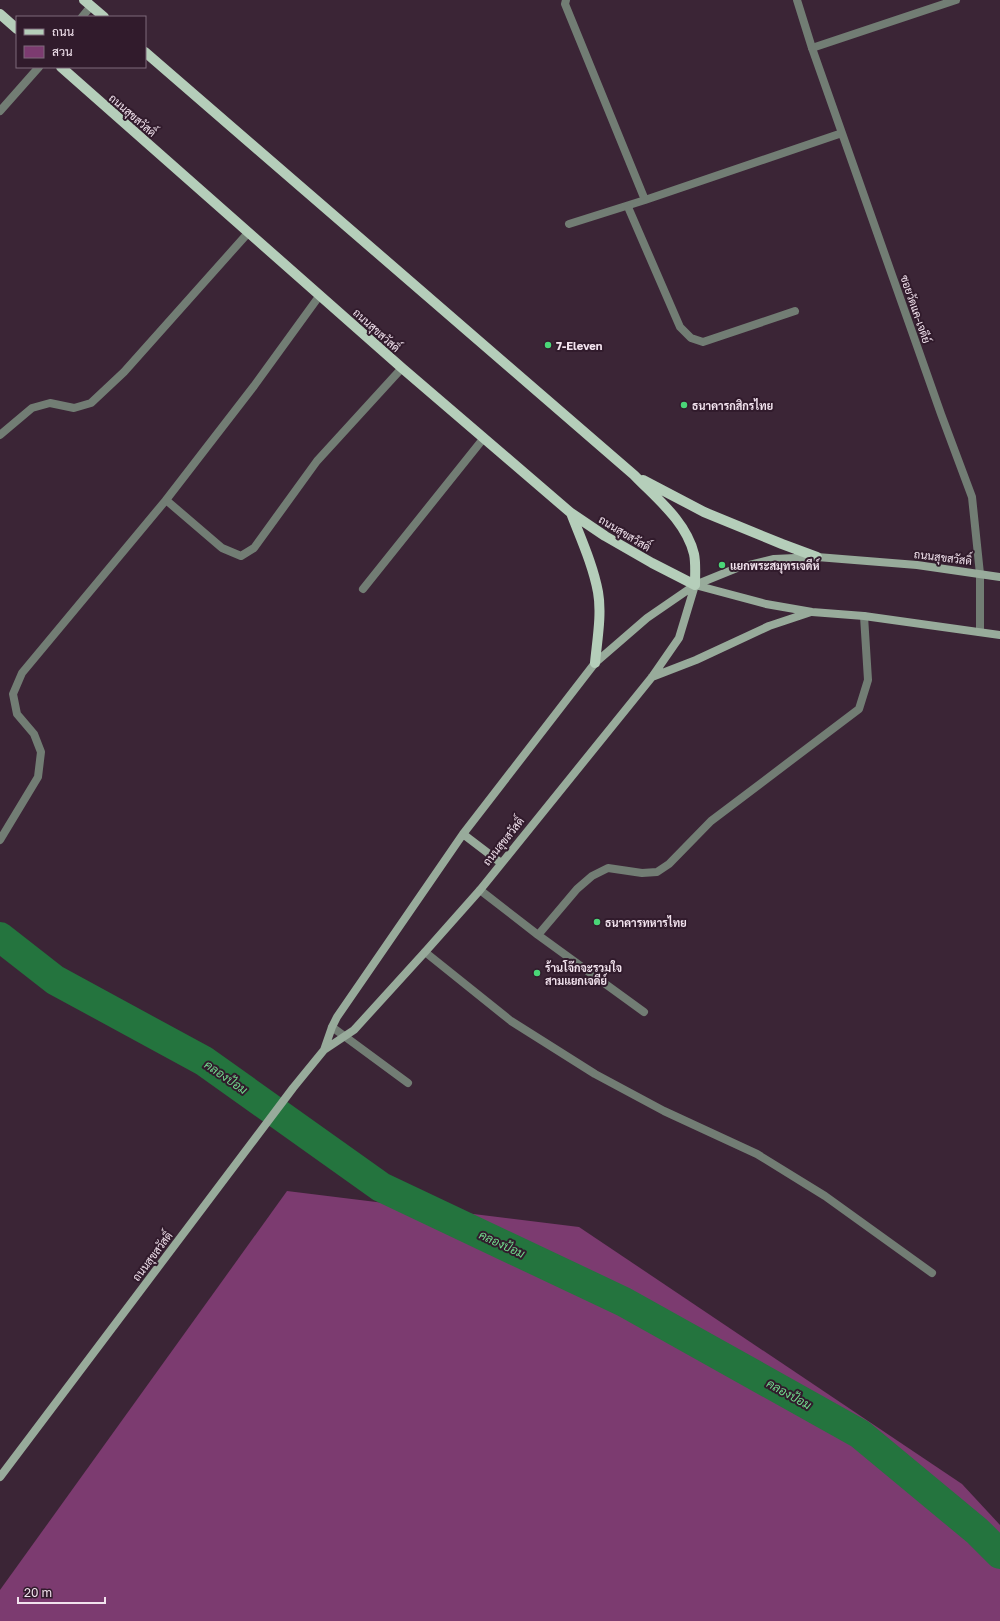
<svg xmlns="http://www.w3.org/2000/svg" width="1000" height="1621" viewBox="0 0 1000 1621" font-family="'Golos Text',Sarabun,sans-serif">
	<rect width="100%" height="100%" fill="#3b2536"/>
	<path fill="#7c3b70" d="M 287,1191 L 579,1227 L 962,1484 L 1000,1525 L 1000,1621 L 0,1621 L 0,1590 Z"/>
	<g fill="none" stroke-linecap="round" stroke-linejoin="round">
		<path stroke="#24743e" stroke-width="30" d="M 0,937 L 55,980 L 204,1061 L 381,1187 L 624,1302 L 860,1434 L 977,1531 L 1000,1554"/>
		<path stroke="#727d74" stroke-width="8" d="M 812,48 L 956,0
			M 320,295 L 254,386 L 166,500 L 222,548 L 241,556 L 254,548 L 317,461 L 402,368
			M 0,435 L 32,408 L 50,403 L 74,408 L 91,403 L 124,372 L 248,233
			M 363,589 L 483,439
			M 0,840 L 38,777 L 41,752 L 34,734 L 17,714 L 13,694 L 22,673 L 166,500
			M 480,890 L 538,935 L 644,1012
			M 538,935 L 577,889 L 592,876 L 608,868 L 642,873 L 657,872 L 669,864 L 711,821 L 859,709 L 868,680 L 864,616
			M 425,952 L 511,1021 L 595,1074 L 664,1111 L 757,1154 L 825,1196 L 932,1273
			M 332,1027 L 408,1083"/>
		<path stroke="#727d74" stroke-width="8" d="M 566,0 L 565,4 L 645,200 L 842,133
			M 797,0 L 812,48 L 941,414 L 972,497 L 980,574 L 980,632
			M 82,17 L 91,6
			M 0,111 L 39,67
			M 628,207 L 680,327 L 691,338 L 703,342 L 795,311
			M 569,224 L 645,200"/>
		<path stroke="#98ab9b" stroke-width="8" d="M 695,585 L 766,604 L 812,612 L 864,616 L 1000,635
			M 652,677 L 696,660 L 769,626 L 811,612
			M 463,834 L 501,863
			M 324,1050 L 332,1027 L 337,1017 L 463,834 L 595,663 L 647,618 L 695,585 L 737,568 L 774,559 L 817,557 L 917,565 L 1000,577
			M 0,1477 L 293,1088 L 324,1050 L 354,1030 L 425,952 L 480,890 L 652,677 L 679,638 L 695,585"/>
		<path stroke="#b5ceba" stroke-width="10" d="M 84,0 L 104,17
			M 0,14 L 17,29
			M 61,67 L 402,368 L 571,513 L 605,536 L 652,563 L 695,585 C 695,575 696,563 694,554 C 686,521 656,498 634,475 L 145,52
			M 643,480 L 704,512 L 782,544 L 817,557
			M 571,513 C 581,539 593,565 598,592 C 602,614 597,641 595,663"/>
	</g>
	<g fill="#4ad677" stroke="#311b2c" stroke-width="1.5">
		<circle cx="548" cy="345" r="4"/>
		<circle cx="684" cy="405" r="4"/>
		<circle cx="722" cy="565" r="4"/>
		<circle cx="597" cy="922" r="4"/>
		<circle cx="537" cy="973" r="4"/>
	</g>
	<g text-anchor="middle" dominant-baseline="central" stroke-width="4" stroke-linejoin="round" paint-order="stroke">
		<g font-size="11" fill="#f2e3ee" stroke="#311b2c">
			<text transform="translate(133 115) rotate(41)">ถนนสุขสวัสดิ์</text>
			<text transform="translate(916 309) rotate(71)">ซอยวัดแค-เจดีย์</text>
			<text transform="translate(377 330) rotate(42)">ถนนสุขสวัสดิ์</text>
			<text transform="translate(625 533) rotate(31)">ถนนสุขสวัสดิ์</text>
			<text transform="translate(943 557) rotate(7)">ถนนสุขสวัสดิ์</text>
			<text transform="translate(503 841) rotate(-51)">ถนนสุขสวัสดิ์</text>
			<text transform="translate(152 1256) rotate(-53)">ถนนสุขสวัสดิ์</text>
		</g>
		<g font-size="11" font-weight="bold" fill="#f2e3ee" stroke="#311b2c" text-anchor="start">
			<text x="556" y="345">7-Eleven</text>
			<text x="692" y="405">ธนาคารกสิกรไทย</text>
			<text x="730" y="565">แยกพระสมุทรเจดีห์</text>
			<text x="605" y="922">ธนาคารทหารไทย</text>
			<text x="545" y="967">ร้านโจ๊กจะรวมใจ<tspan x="545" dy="13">สามแยกเจดีย์</tspan></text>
		</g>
		<g font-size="12" font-style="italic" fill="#71d88c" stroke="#311b2c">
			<text transform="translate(226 1077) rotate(35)">คลองป้อม</text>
			<text transform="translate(502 1244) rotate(25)">คลองป้อม</text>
			<text transform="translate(789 1394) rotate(29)">คลองป้อม</text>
		</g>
	</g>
	<rect x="16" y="16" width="130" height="52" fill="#311b2c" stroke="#7e6b7a"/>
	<rect x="24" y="29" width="20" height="6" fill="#b5ceba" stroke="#7e6b7a"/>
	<text x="52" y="36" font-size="12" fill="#f2e3ee">ถนน</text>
	<rect x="24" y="46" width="20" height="12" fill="#7c3b70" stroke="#7e6b7a"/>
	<text x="52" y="56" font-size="12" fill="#f2e3ee">สวน</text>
	<path d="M18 1597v6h87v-6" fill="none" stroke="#f2e3ee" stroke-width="2"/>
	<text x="24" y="1597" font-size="12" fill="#f2e3ee" stroke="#311b2c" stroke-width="3" paint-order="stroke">20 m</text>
</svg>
